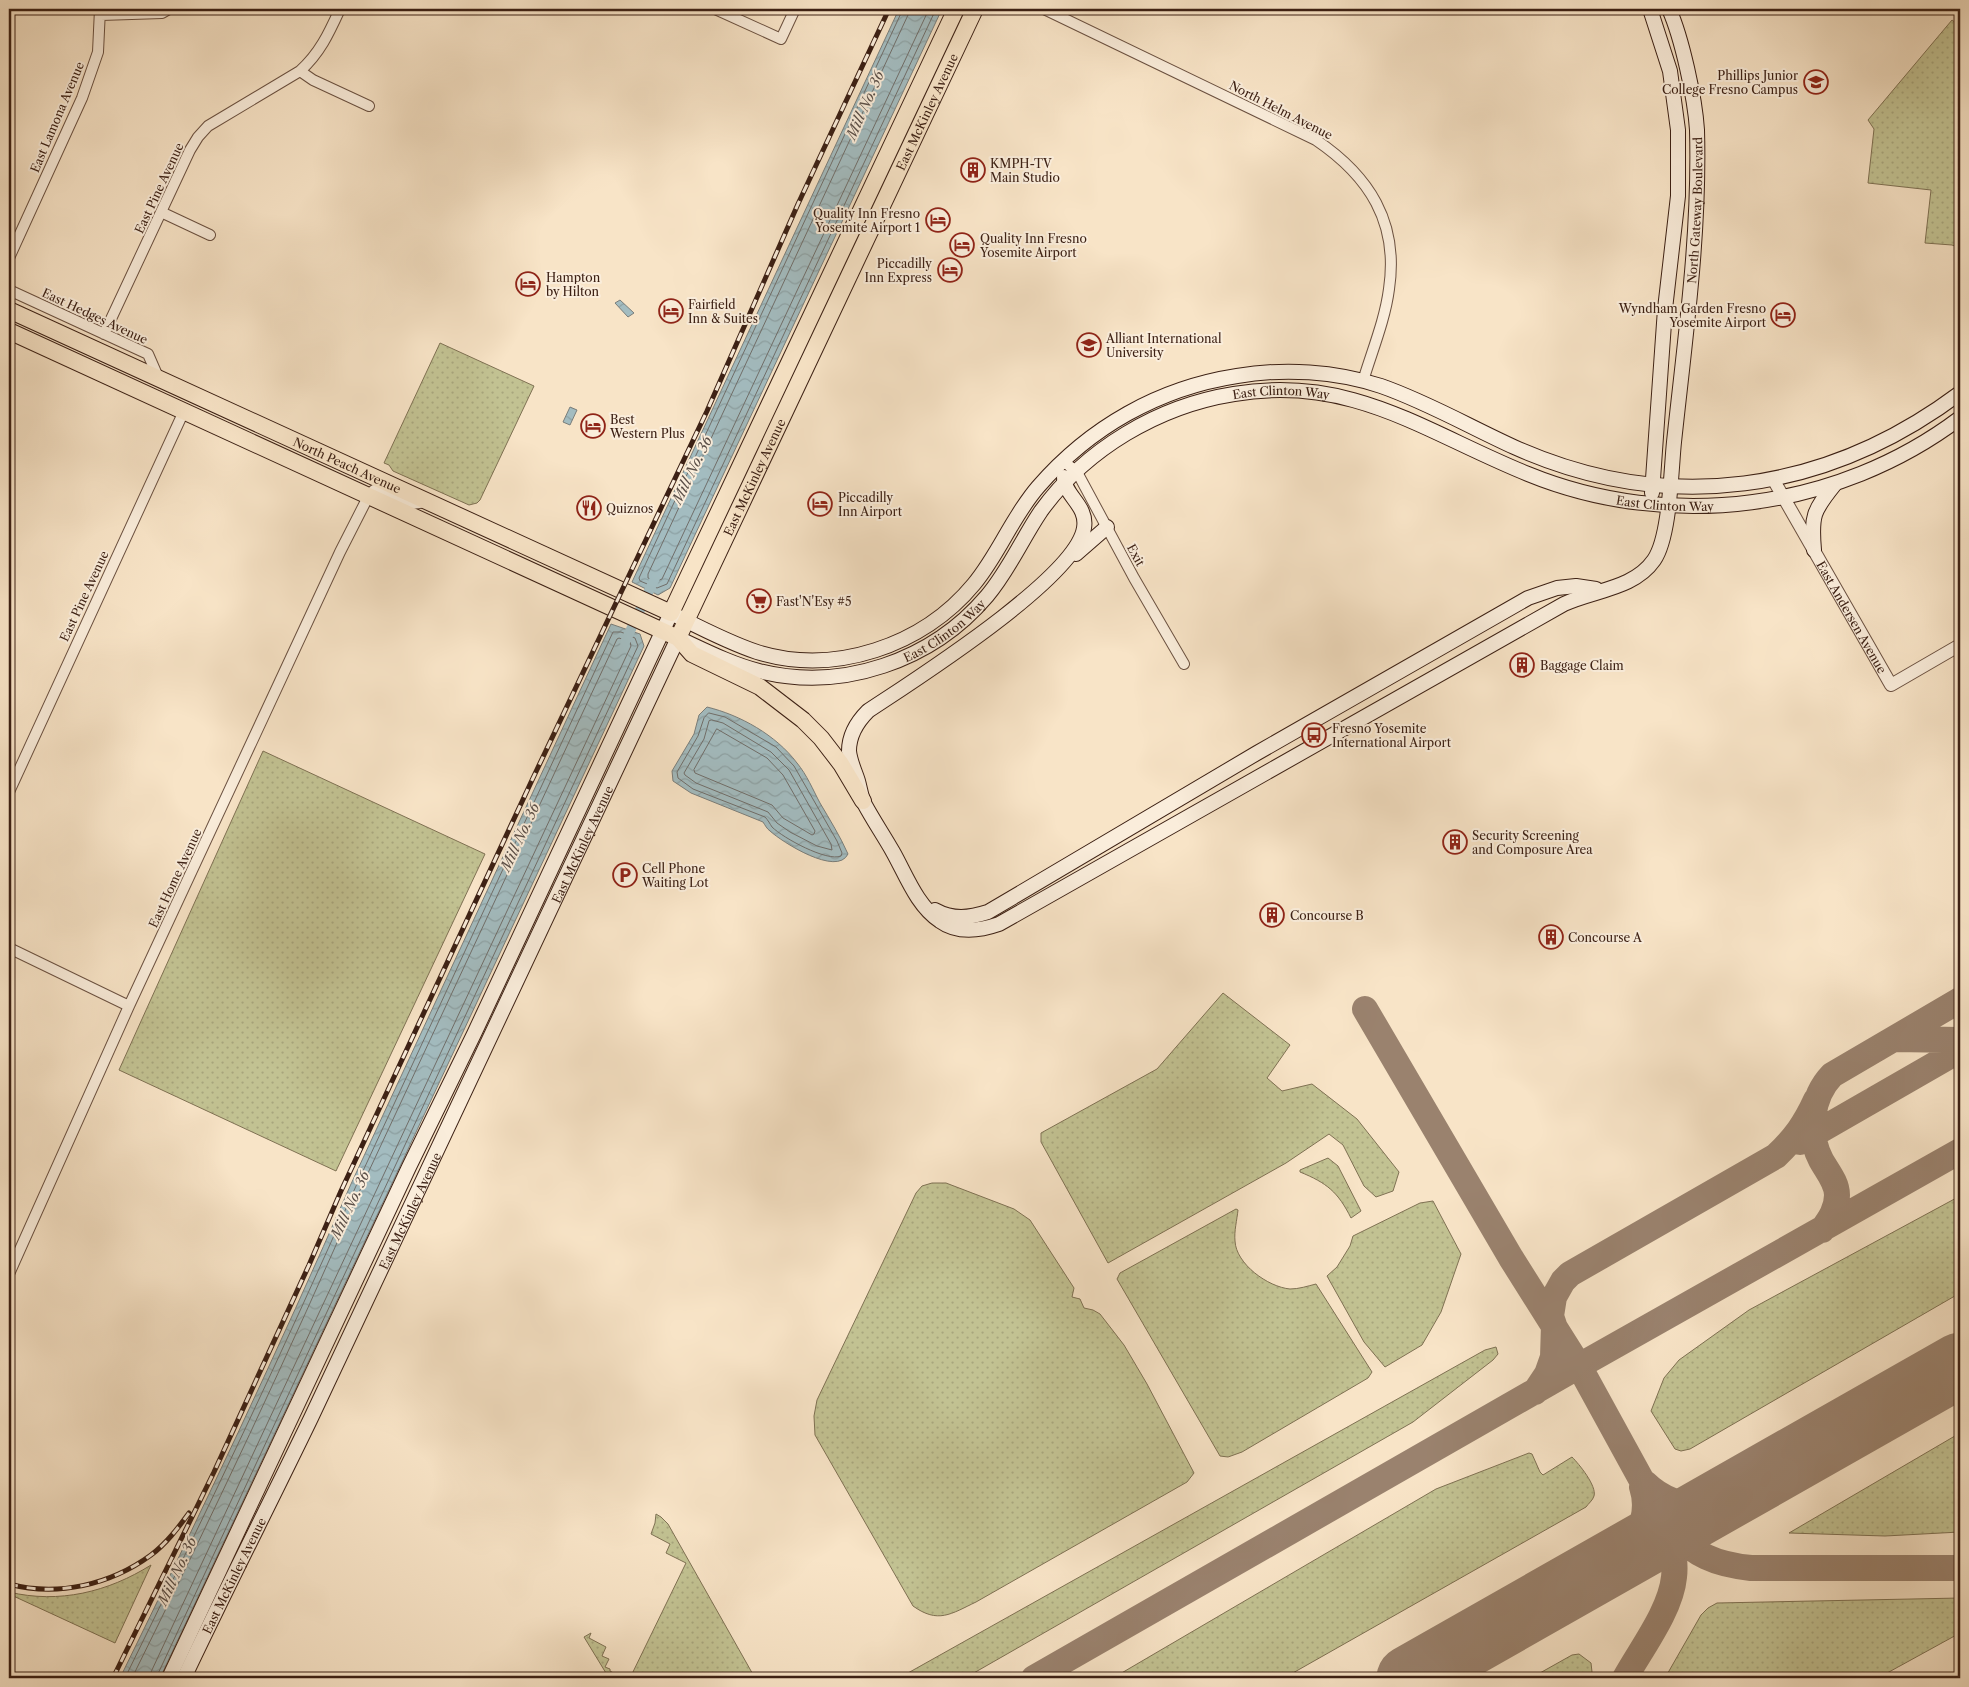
<svg xmlns="http://www.w3.org/2000/svg" width="1969" height="1687" viewBox="0 0 1969 1687" font-family="'Libre Caslon Text',serif">
	<defs>
		<pattern id="grass-dots" width="8" height="8" patternUnits="userSpaceOnUse" patternTransform="scale(1.25)"><rect width="8" height="8" fill="#c2c292"/><path d="M2 2h.1M6 6h.1" fill="none" stroke="#a8a67d" stroke-width="1.8" stroke-linecap="round"/></pattern>
		<pattern id="water-waves" width="16" height="10" patternUnits="userSpaceOnUse" patternTransform="scale(1.25)"><rect width="16" height="10" fill="#a3bcc0"/><path d="M0 5q4-4 8 0t8 0" fill="none" stroke="#8da1a4"/></pattern>
	</defs>
	<rect width="100%" height="100%" fill="#f8e4c7"/>
	<filter id="stains"><feTurbulence type="fractalNoise" baseFrequency=".004" numOctaves="4"/><feColorMatrix values="0 0 0 0 .2 0 0 0 0 .09 0 0 0 0 .02 0 0 0 .5 -.17"/></filter>
	<radialGradient id="worn" r=".72"><stop offset=".6" stop-color="#630" stop-opacity="0"/><stop offset="1" stop-color="#630" stop-opacity=".3"/></radialGradient>
	<path fill="url(#grass-dots)" stroke="#7f7153" d="M 1952,20 L 1960,26 L 1960,248 L 1952,245 L 1925,243 L 1931,190 L 1868,183 L 1874,129 L 1868,120 Z
		M 440,343 L 534,386 L 480,500 L 477,503 L 469,505 L 393,471 L 389,465 L 384,463 Z
		M 263,751 L 485,854 L 336,1171 L 119,1070 Z
		M 1223,993 L 1290,1045 L 1267,1078 L 1282,1091 L 1312,1084 L 1357,1119 L 1399,1172 L 1393,1191 L 1376,1197 L 1364,1186 L 1343,1145 L 1329,1134 L 1286,1163 L 1108,1263 L 1041,1142 L 1041,1133 L 1157,1069 Z
		M 1328,1158 L 1338,1166 L 1361,1211 L 1351,1218 C 1338,1192 1327,1183 1300,1172 L 1300,1170 Z
		M 932,1183 L 946,1183 L 1014,1209 L 1030,1220 L 1074,1288 L 1072,1297 L 1080,1299 L 1084,1308 L 1093,1310 L 1100,1314 L 1124,1345 L 1147,1384 L 1194,1473 L 1187,1482 L 976,1602 C 951,1614 938,1624 913,1606 L 815,1435 L 814,1416 L 817,1400 L 916,1193 L 922,1186 Z
		M 1960,1196 L 1960,1293 L 1690,1449 L 1681,1451 L 1675,1449 L 1651,1411 L 1664,1378 L 1679,1360 L 1749,1310 Z
		M 1433,1201 L 1461,1254 L 1441,1312 L 1422,1345 L 1385,1367 L 1364,1342 L 1327,1276 L 1337,1267 L 1350,1246 L 1353,1236 L 1420,1203 Z
		M 1236,1209 L 1238,1210 C 1237,1220 1234,1231 1235,1241 C 1236,1264 1268,1287 1290,1289 C 1299,1289 1308,1286 1316,1284 L 1372,1372 L 1368,1378 L 1242,1452 L 1228,1457 L 1220,1456 L 1117,1279 L 1120,1273 Z
		M 1496,1347 L 1498,1354 L 1493,1360 L 1413,1422 L 965,1678 L 899,1678 L 1485,1350 Z
		M 1960,1433 L 1960,1532 L 1885,1536 L 1789,1533 Z
		M 1529,1453 L 1532,1454 L 1540,1472 L 1543,1475 L 1572,1457 C 1579,1464 1597,1486 1594,1496 C 1593,1500 1588,1504 1586,1507 L 1284,1678 L 1113,1678 L 1436,1489 Z
		M 656,1514 L 661,1517 L 668,1524 L 755,1678 L 630,1678 L 686,1563 L 666,1553 L 670,1544 L 651,1534 L 655,1523 Z
		M 151,1565 L 115,1643 L 9,1594 L 9,1592 C 59,1604 108,1592 151,1565 Z
		M 1960,1598 L 1960,1633 L 1878,1678 L 1665,1678 L 1701,1615 L 1708,1608 L 1717,1603 Z
		M 591,1633 L 589,1638 L 606,1647 L 602,1656 L 609,1659 L 605,1667 L 610,1669 L 610,1671 L 619,1676 L 618,1678 L 609,1678 L 584,1637 Z
		M 1579,1654 L 1591,1663 L 1592,1672 L 1588,1678 L 1531,1678 L 1572,1655 Z"/>
	<path fill="url(#water-waves)" stroke="#7a7e7b" d="M 899,9 L 942,9 L 670,588 L 658,595 L 632,582 Z
		M 620,300 L 634,313 L 628,317 L 615,303 Z
		M 570,407 L 577,410 L 570,425 L 563,422 Z
		M 611,624 L 640,634 L 644,646 L 160,1678 L 120,1678 C 200,1515 278,1351 351,1184 Z
		M 707,707 C 740,715 776,735 797,763 C 807,775 813,790 820,803 C 830,820 840,836 848,854 C 837,877 782,842 770,831 C 767,829 765,825 763,822 L 691,793 L 673,781 L 672,771 L 694,734 L 699,715 Z"/>
	<g fill="none" stroke-linecap="round" stroke-linejoin="round">
		<path stroke="#706e6a" stroke-width="1" d="M 903,9 L 639,578 L 640,581 L 657,588 L 667,584 L 936,9
			M 909,9 L 908,15 L 648,574 L 648,578 L 657,581 L 662,579 L 929,9
			M 709,713 L 725,717 L 776,747 L 794,766 L 837,841 L 842,853 L 841,856 C 827,862 783,838 772,827 C 770,824 768,820 765,817 L 693,789 L 678,778 L 677,772 L 698,736 L 704,718 Z
			M 712,720 L 723,723 L 771,752 L 789,770 L 831,844 L 832,850 L 817,846 L 790,832 L 777,823 L 768,812 L 696,783 L 685,775 L 684,773 L 704,739 L 709,721 Z
			M 717,729 L 767,758 L 783,775 L 815,831 L 814,834 L 812,835 L 783,818 L 772,805 L 695,773 L 694,770 Z
			M 125,1678 C 205,1515 283,1352 356,1186 L 613,632 L 621,632 L 635,638 L 638,646 L 156,1678
			M 132,1678 C 212,1516 289,1354 361,1188 L 617,639 L 619,638 L 630,642 L 631,646 L 151,1672 L 150,1678"/>
		<path stroke="#a3bcc0" stroke-width="10" d="M 625,642 L 655,578"/>
		<path stroke="#9a826e" stroke-width="26" d="M 1365,1009 L 1511,1258 L 1579,1366 L 1669,1530 C 1672,1546 1676,1561 1674,1577 C 1671,1610 1641,1649 1625,1678
			M 1894,1039 L 1960,1040
			M 1800,1142 L 1960,1050
			M 1822,1230 C 1830,1219 1837,1209 1837,1195 C 1837,1182 1827,1171 1821,1160 C 1807,1133 1811,1097 1832,1075 L 1960,1000
			M 1535,1392 L 1547,1374 L 1553,1357 L 1554,1325 L 1551,1316 L 1554,1297 L 1563,1281 L 1570,1274 L 1776,1156 C 1795,1138 1805,1124 1816,1100
			M 1645,1483 C 1660,1498 1683,1508 1706,1504 C 1718,1501 1731,1494 1742,1489
			M 1669,1530 C 1697,1555 1713,1564 1751,1568 L 1960,1568
			M 1588,1576 C 1601,1568 1617,1560 1627,1549 C 1643,1533 1649,1508 1642,1487
			M 1034,1678 L 1579,1366 L 1960,1151"/>
		<path stroke="#9a826e" stroke-width="65" d="M 1409,1678 L 1960,1365"/>
		<g stroke="#6b5141" stroke-width="12">
			<path id="minor" d="M 715,9 L 781,39 L 795,9
				M 1044,9 L 1316,140 C 1369,176 1399,222 1389,289 C 1385,320 1372,351 1363,381
				M 101,15 L 162,13 L 169,9
				M 300,71 C 320,53 329,33 340,9
				M 161,212 L 210,235
				M 9,258 L 82,98 L 98,52 L 100,9
				M 9,290 L 148,354 L 158,377
				M 104,334 L 190,150 L 198,137 L 208,126 L 300,71 L 313,80 L 369,106
				M 1063,461 L 1077,472 L 1134,578 L 1184,664
				M 9,792 L 184,411
				M 9,948 L 129,1006
				M 9,1274 L 129,1006 L 340,552 L 369,495 L 374,490 L 378,490 L 412,504 L 426,502"/>
		</g>
		<g stroke="#6b5141" stroke-width="14">
			<g id="tertiary">
				<path id="s1" d="M 1773,479 L 1891,685 L 1960,645"/>
			</g>
		</g>
		<g stroke="#3c2014" stroke-width="16">
			<g id="secondary">
				<path d="M 1650,9 L 1670,71 L 1678,130 L 1678,196 L 1665,309 L 1652,493"/>
				<path id="s2" d="M 1064,477 C 1064,496 1088,505 1084,528 C 1076,578 913,681 868,711 C 857,722 849,735 849,751 C 850,762 855,771 858,781 C 860,788 861,796 864,803 C 873,820 884,836 893,852 C 906,875 917,906 940,921 C 958,934 979,931 999,924 L 1564,604 C 1594,590 1634,589 1654,560 C 1670,537 1671,471 1674,442 C 1685,339 1700,234 1697,130 C 1695,98 1682,38 1669,9"/>
				<path d="M 1814,550 C 1811,516 1813,511 1835,484"/>
				<path d="M 1076,554 L 1107,527"/>
				<path d="M 935,910 C 953,920 969,918 988,912 L 1257,753 L 1528,598 L 1557,588 L 1576,586 L 1596,589"/>
				<path d="M 169,1678 L 409,1167 L 474,1034 L 671,613 C 699,627 727,642 757,652 C 834,676 923,646 974,584 C 999,554 1012,517 1038,487 C 1090,427 1159,388 1237,376 C 1284,368 1335,371 1381,386 C 1427,402 1470,427 1514,447 C 1668,516 1826,493 1960,393"/>
				<path id="s3" d="M 184,1678 C 225,1591 269,1505 311,1418 C 435,1159 557,899 678,638 C 704,650 731,664 759,671 C 842,692 932,661 987,596 C 1009,570 1022,539 1041,511 C 1086,449 1158,406 1234,394 C 1352,374 1426,433 1528,474 C 1670,532 1838,510 1960,418"/>
			</g>
		</g>
		<g stroke="#3c2014" stroke-width="18">
			<g id="primary">
				<path id="s4" d="M 9,310 L 671,613 L 956,9"/>
				<path d="M 9,331 L 678,638 L 692,654 L 760,687 L 803,720 L 821,738 L 841,764 L 863,801"/>
				<path id="s5" d="M 678,638 L 975,9"/>
			</g>
		</g>
		<use href="#minor" stroke="#faeddb" stroke-width="10"/>
		<use href="#tertiary" stroke="#faeddb" stroke-width="12"/>
		<use href="#secondary" stroke="#faeddb" stroke-width="14"/>
		<use href="#primary" stroke="#f8e4c7" stroke-width="16"/>
		<g stroke="#3c2014" stroke-width="5">
			<path id="rail" d="M 9,1584 C 57,1597 110,1585 151,1555 C 166,1544 178,1528 189,1513
				M 113,1678 L 214,1472 L 309,1265 L 341,1191 L 533,778 L 707,411 L 798,204 L 889,9"/>
		</g>
		<use href="#rail" stroke="#faeddb" stroke-width="3" stroke-dasharray="9" stroke-linecap="butt"/>
	</g>
	<defs>
		<g id="school-ring" transform="scale(1.25)"><circle r="9.5" fill="#faeddb" stroke="#8f2418" stroke-width="1.5"/><path d="M0-5L7-2L0 1L-7-2ZM-4 1L0 2.5L4 1V4Q0 6-4 4Z" fill="#8f2418"/></g>
		<g id="building-ring" transform="scale(1.25)"><circle r="9.5" fill="#faeddb" stroke="#8f2418" stroke-width="1.5"/><path d="M-4-6H4V6H1V3H-1V6H-4ZM-2.5-4.3h1.7v1.8h-1.7ZM.8-4.3h1.7v1.8H.8ZM-2.5-1h1.7V.8h-1.7ZM.8-1h1.7V.8H.8Z" fill="#8f2418"/></g>
		<g id="hotel-ring" transform="scale(1.25)"><circle r="9.5" fill="#faeddb" stroke="#8f2418" stroke-width="1.5"/><path d="M-6-4.5h1.5V1H6V5H4.5V3h-9V5H-6ZM-4 0a1.8 1.8 0 1 1 3.6 0ZM.5 0V-2.5h3Q6-2.5 6 0Z" fill="#8f2418"/></g>
		<g id="restaurant-ring" transform="scale(1.25)"><circle r="9.5" fill="#faeddb" stroke="#8f2418" stroke-width="1.5"/><path d="M-5-6h1v4h1v-4h1v4h1v-4h1v5L-1.5 .5V6h-2V.5L-5-1ZM5-6V6H3V1.5H1.5Q1.5-4 5-6Z" fill="#8f2418"/></g>
		<g id="supermarket-ring" transform="scale(1.25)"><circle r="9.5" fill="#faeddb" stroke="#8f2418" stroke-width="1.5"/><path d="M-6-5.5h2.5l.6 2H6L4.5 2H-2.5L-4.4-4H-6ZM-1.5 3.2a1.3 1.3 0 1 0 .1 0ZM3 3.2a1.3 1.3 0 1 0 .1 0Z" fill="#8f2418"/></g>
		<g id="bus-ring" transform="scale(1.25)"><circle r="9.5" fill="#faeddb" stroke="#8f2418" stroke-width="1.5"/><path d="M-5-6H5V4H4V6H2V4H-2V6H-4V4H-5ZM-3.5-4V0h7V-4ZM-3.5 1.2v1.5H-2V1.2ZM2 1.2v1.5H3.5V1.2Z" fill="#8f2418"/></g>
		<g id="parking-ring" transform="scale(1.25)"><circle r="9.5" fill="#faeddb" stroke="#8f2418" stroke-width="1.5"/><path d="M-3.5-5.5H1a3.5 3.5 0 0 1 0 7H-1V5.5H-3.5ZM-1-3.4V-.6H.8a1.4 1.4 0 0 0 0-2.8Z" fill="#8f2418"/></g>
	</defs>
	<g fill-rule="evenodd">
		<use href="#school-ring" x="1816" y="82"/>
		<use href="#building-ring" x="973" y="170"/>
		<use href="#hotel-ring" x="938" y="220"/>
		<use href="#hotel-ring" x="962" y="245"/>
		<use href="#hotel-ring" x="950" y="270"/>
		<use href="#hotel-ring" x="528" y="284"/>
		<use href="#hotel-ring" x="671" y="311"/>
		<use href="#hotel-ring" x="1783" y="315"/>
		<use href="#school-ring" x="1089" y="345"/>
		<use href="#hotel-ring" x="593" y="426"/>
		<use href="#hotel-ring" x="820" y="504"/>
		<use href="#restaurant-ring" x="589" y="508"/>
		<use href="#supermarket-ring" x="759" y="601"/>
		<use href="#building-ring" x="1522" y="665"/>
		<use href="#bus-ring" x="1314" y="735"/>
		<use href="#building-ring" x="1455" y="842"/>
		<use href="#parking-ring" x="625" y="875"/>
		<use href="#building-ring" x="1272" y="915"/>
		<use href="#building-ring" x="1551" y="937"/>
	</g>
	<g text-anchor="middle" dominant-baseline="central" stroke-width="4" stroke-linejoin="round" paint-order="stroke">
		<g font-size="12" fill="#3c2014" stroke="#faeddb" text-anchor="start">
			<text x="1798" y="75" text-anchor="end">Phillips Junior<tspan x="1798" dy="14">College Fresno Campus</tspan></text>
			<text x="990" y="163">KMPH-TV<tspan x="990" dy="14">Main Studio</tspan></text>
			<text x="920" y="213" text-anchor="end">Quality Inn Fresno<tspan x="920" dy="14">Yosemite Airport 1</tspan></text>
			<text x="980" y="238">Quality Inn Fresno<tspan x="980" dy="14">Yosemite Airport</tspan></text>
			<text x="932" y="263" text-anchor="end">Piccadilly<tspan x="932" dy="14">Inn Express</tspan></text>
			<text x="546" y="277">Hampton<tspan x="546" dy="14">by Hilton</tspan></text>
			<text x="688" y="304">Fairfield<tspan x="688" dy="14">Inn &amp; Suites</tspan></text>
			<text x="1766" y="308" text-anchor="end">Wyndham Garden Fresno<tspan x="1766" dy="14">Yosemite Airport</tspan></text>
			<text x="1106" y="338">Alliant International<tspan x="1106" dy="14">University</tspan></text>
			<text x="610" y="419">Best<tspan x="610" dy="14">Western Plus</tspan></text>
			<text x="838" y="497">Piccadilly<tspan x="838" dy="14">Inn Airport</tspan></text>
			<text x="606" y="508">Quiznos</text>
			<text x="776" y="601">Fast'N'Esy #5</text>
			<text x="1540" y="665">Baggage Claim</text>
			<text x="1332" y="728">Fresno Yosemite<tspan x="1332" dy="14">International Airport</tspan></text>
			<text x="1472" y="835">Security Screening<tspan x="1472" dy="14">and Composure Area</tspan></text>
			<text x="642" y="868">Cell Phone<tspan x="642" dy="14">Waiting Lot</tspan></text>
			<text x="1290" y="915">Concourse B</text>
			<text x="1568" y="937">Concourse A</text>
		</g>
		<g font-size="12" fill="#3c2014" stroke="#faeddb">
			<text transform="translate(1281 110) rotate(27)">North Helm Avenue</text>
			<text stroke="none"><textPath href="#s5" startOffset="582">East McKinley Avenue</textPath></text>
			<text transform="translate(57 117) rotate(-67)">East Lamona Avenue</text>
			<text transform="translate(159 188) rotate(-65)">East Pine Avenue</text>
			<text stroke="none"><textPath href="#s2" startOffset="1750">North Gateway Boulevard</textPath></text>
			<text transform="translate(95 316) rotate(25)">East Hedges Avenue</text>
			<text stroke="none"><textPath href="#s3" startOffset="1871">East Clinton Way</textPath></text>
			<text stroke="none"><textPath href="#s4" startOffset="372">North Peach Avenue</textPath></text>
			<text stroke="none"><textPath href="#s5" startOffset="178">East McKinley Avenue</textPath></text>
			<text stroke="none"><textPath href="#s3" startOffset="2275">East Clinton Way</textPath></text>
			<text transform="translate(1136 555) rotate(62)">Exit</text>
			<text transform="translate(84 596) rotate(-65)">East Pine Avenue</text>
			<text stroke="none"><textPath href="#s1" startOffset="159">East Andersen Avenue</textPath></text>
			<text stroke="none"><textPath href="#s3" startOffset="1436">East Clinton Way</textPath></text>
			<text stroke="none"><textPath href="#s3" startOffset="924">East McKinley Avenue</textPath></text>
			<text transform="translate(175 878) rotate(-65)">East Home Avenue</text>
			<text stroke="none"><textPath href="#s3" startOffset="519">East McKinley Avenue</textPath></text>
			<text stroke="none"><textPath href="#s3" startOffset="114">East McKinley Avenue</textPath></text>
		</g>
		<g font-size="14" font-style="italic" fill="#5b4f48" stroke="#faeddb">
			<text transform="translate(865 105) rotate(-66)">Mill No. 36</text>
			<text transform="translate(692 470) rotate(-64)">Mill No. 36</text>
			<text transform="translate(520 837) rotate(-65)">Mill No. 36</text>
			<text transform="translate(350 1205) rotate(-65)">Mill No. 36</text>
			<text transform="translate(177 1571) rotate(-65)">Mill No. 36</text>
		</g>
	</g>
	<rect width="1969" height="1687" fill="none" stroke="#f8e4c7" stroke-width="30"/>
	<rect x="10" y="10" width="1949" height="1667" fill="none" stroke="#3c2014" stroke-width="2.5"/>
	<rect x="15" y="15" width="1939" height="1657" fill="none" stroke="#3c2014"/>
	<rect width="100%" height="100%" filter="url(#stains)"/>
	<rect width="100%" height="100%" fill="url(#worn)"/>
</svg>
